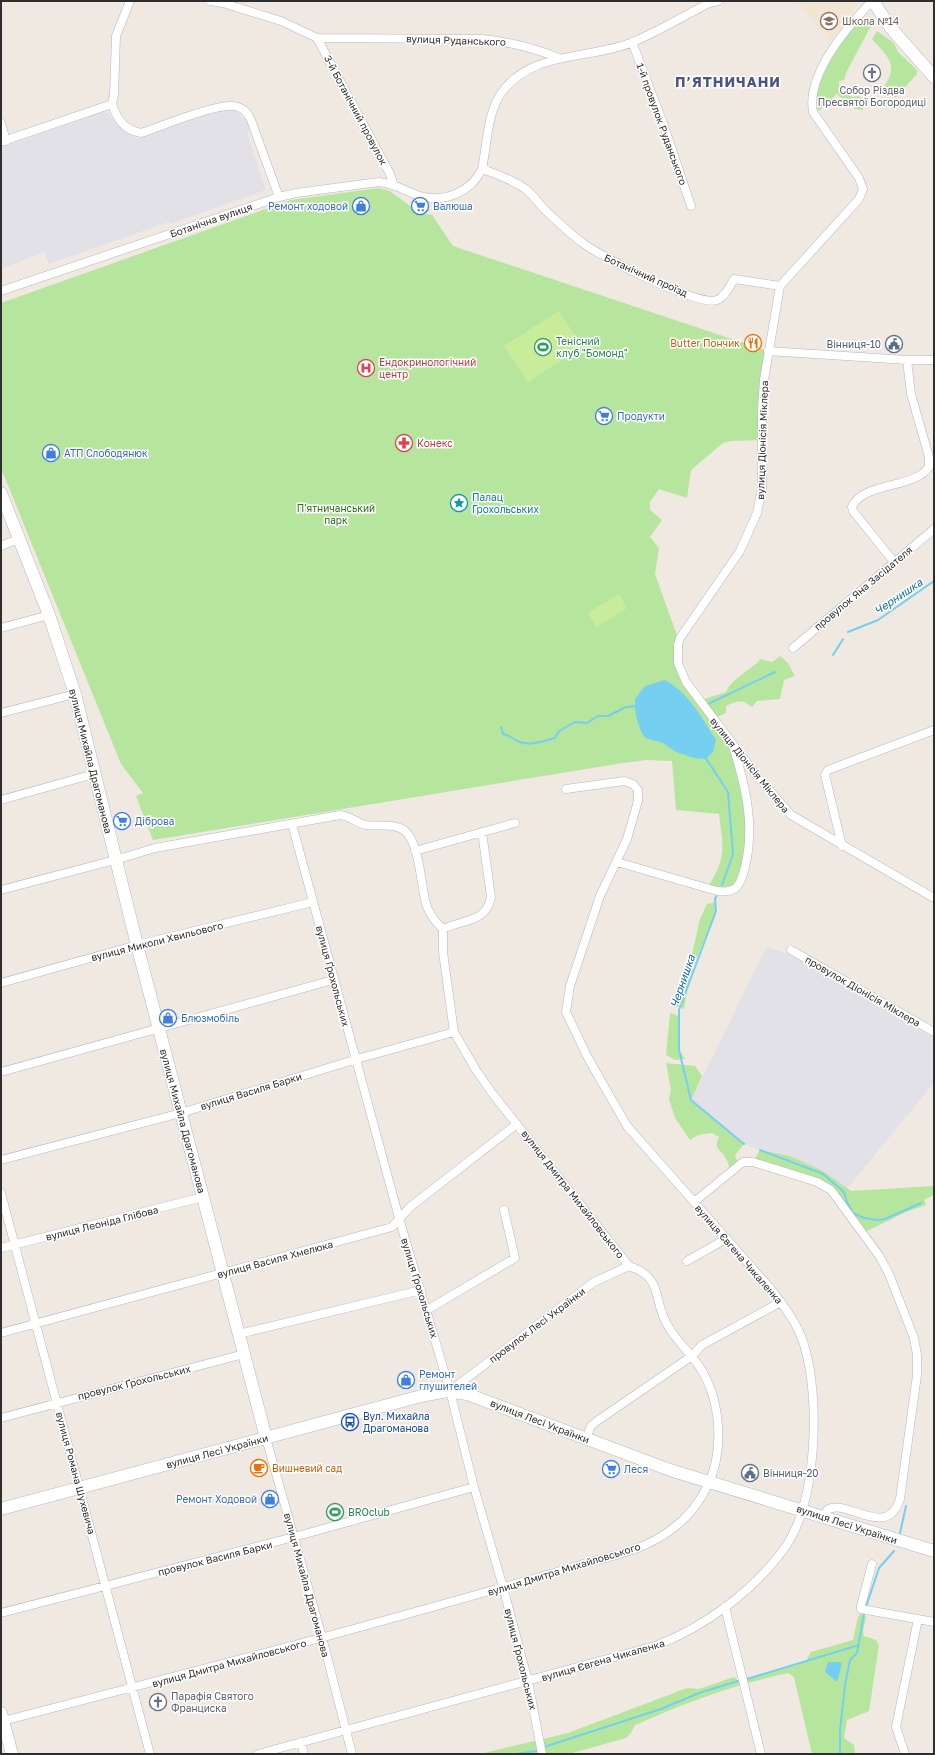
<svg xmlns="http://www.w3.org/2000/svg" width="935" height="1755" viewBox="0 0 935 1755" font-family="'Golos Text',sans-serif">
	<rect width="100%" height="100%" fill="#efe9e1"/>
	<path fill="#e3e1e8" d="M 220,110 L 234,110 L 247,122 L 250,129 L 247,133 L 266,190 L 170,224 L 169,222 L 49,264 L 44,252 L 1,269 L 1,148 L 106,111 L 120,127 L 136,139 Z
		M 767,947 L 792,955 L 934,1039 L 934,1083 L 844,1192 L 823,1174 L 744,1144 L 691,1100 Z"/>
	<path fill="#f0e6d1" d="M 798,1 L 860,1 L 830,42 Z"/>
	<path fill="#b6e59e" d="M 868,17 L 873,22 L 847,71 L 844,80 L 839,81 L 839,89 L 852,97 L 859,96 L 863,101 L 863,110 L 855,109 L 837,94 L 819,111 L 817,109 C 817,101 816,94 819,87 C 825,66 846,24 868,17 Z
		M 877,31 L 894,43 L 898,52 L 917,70 L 917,74 L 895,98 L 884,87 C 899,64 888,57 872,39 Z
		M 379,188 L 390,191 L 418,212 L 432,215 L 453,246 L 768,351 L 762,440 L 732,441 L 723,443 L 691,470 L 687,498 L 659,489 L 650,502 L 650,510 L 662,520 L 650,537 L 659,548 L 655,574 L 679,641 L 678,656 L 698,701 L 726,692 C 731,679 751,670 761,659 L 772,662 L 780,656 L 788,663 L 795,676 L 784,680 L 780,699 L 757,701 L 752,707 C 742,699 737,701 726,706 L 726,713 L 713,719 L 731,742 L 748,812 L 743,875 L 732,890 L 708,887 C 727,857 723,847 719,814 L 676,810 L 672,761 L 646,760 L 623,763 L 153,840 L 136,796 L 143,793 L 121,764 L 1,468 L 1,303 L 291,200 Z
		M 715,902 L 716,911 L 696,960 L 691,958 L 700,919 L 707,904 Z
		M 688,964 L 692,965 L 693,968 L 689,981 L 684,1009 L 676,1006 L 674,1002 Z
		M 670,1013 L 679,1016 L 679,1050 L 685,1059 L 675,1060 L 666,1055 Z
		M 666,1063 L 695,1066 L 702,1076 L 691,1100 L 744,1144 L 735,1155 L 738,1164 L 730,1170 C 729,1166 728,1161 725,1157 C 720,1148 713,1150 719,1137 L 712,1133 L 698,1135 L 690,1140 L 675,1118 L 669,1099 L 671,1090 Z
		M 760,1150 L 790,1156 L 823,1171 L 851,1191 L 934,1186 L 934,1195 L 924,1200 L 926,1205 L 906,1212 L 863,1233 L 831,1190 L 753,1162 Z
		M 861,1613 L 866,1617 L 863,1631 L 864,1636 L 876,1640 L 879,1645 L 869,1711 L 847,1720 L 844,1738 L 854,1745 L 855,1754 L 812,1754 L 794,1677 L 788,1673 C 733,1685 687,1702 635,1725 L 631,1733 L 626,1738 L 569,1754 L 480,1754 L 568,1733 L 687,1688 L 699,1689 L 734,1677 L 738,1681 L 806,1661 L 811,1652 L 853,1640 L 858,1617 Z"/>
	<path fill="#c9ec9a" d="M 559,311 L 582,347 L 528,382 L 504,346 Z
		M 619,594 L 627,608 L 596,627 L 588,613 Z"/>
	<path fill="#75cff0" d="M 665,680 C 689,693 702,718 716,740 L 713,752 L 706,759 L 694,758 L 676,752 L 663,743 L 645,738 C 637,725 635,714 635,699 L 645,686 Z
		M 828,1662 L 841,1662 L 842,1664 L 837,1682 L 825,1672 Z"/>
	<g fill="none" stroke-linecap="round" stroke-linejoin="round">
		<path stroke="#75cff0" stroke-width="2" d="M 848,632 L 878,620 L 934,581
			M 833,655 L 843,639
			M 708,704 L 775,672
			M 501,727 L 503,734 C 509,735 512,738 517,741 C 529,747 543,741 555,738 L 559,731 L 575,722 L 587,723 L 598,716 L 608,716 L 626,707 L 637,706
			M 705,757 L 728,792 L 733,854 L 722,885
			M 717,895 L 715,899 L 716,911 L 679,1010 L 679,1050 L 691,1100 L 744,1144
			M 760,1150 L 823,1174 L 844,1192 L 847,1202 L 853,1213 L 864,1218 L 877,1220 L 885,1219 L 921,1203
			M 900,1533 L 906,1506
			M 866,1607 L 879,1568 L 894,1551
			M 747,1679 L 859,1645
			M 544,1747 L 661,1709 L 699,1693 L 738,1681
			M 515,1754 L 537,1751
			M 840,1754 L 840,1730 L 845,1685 L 850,1660 L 857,1653 L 864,1614"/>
		<g stroke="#b4b7c1" stroke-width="9">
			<path id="street" d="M 210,1 L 223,3 L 281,21 L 317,38 L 482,39 C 509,42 533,47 558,58
				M 872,1 C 848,26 806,74 813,112 L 859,178 L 863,189 L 859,199 L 780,286 L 764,380 L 762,410 L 762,488 L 757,513 L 740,551 L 680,638 L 678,645 L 678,663 L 686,682 L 757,776 L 791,815 L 934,898
				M 317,38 L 390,174 L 393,183
				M 632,42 L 663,123 L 691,206
				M 112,104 C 117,120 125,130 141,133 C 160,127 223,100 238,107 C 245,109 248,114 251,120 L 279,197
				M 1,123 L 6,141
				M 1,142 L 112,104 L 114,95 L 116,36 L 130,1
				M 482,169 C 496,174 511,179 524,188 C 532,193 538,203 545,210 C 557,221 570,234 584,244 C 602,257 698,307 717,300 C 725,297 730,286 734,279 L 780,286
				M 1,291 L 279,197 L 296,193 L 379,182 C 397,184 404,191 420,196 C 445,203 471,192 482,169 C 487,145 487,116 500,95 C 529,50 590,60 633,42 C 659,31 684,16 709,3 L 718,1
				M 768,351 L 907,360 L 934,360
				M 1,546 L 18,539
				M 894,562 L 853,511 L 852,507 C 862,482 914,489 929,467 L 929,457 L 911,394 L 907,360
				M 1,628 L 49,615
				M 793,648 L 934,529
				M 1,713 L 75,694
				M 1,800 L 94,774
				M 292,824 L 399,1218 L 450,1391 L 474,1487 L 503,1587 L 528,1681 L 542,1754
				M 842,846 L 825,775 L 828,770 L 934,730
				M 415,851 L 515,823
				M 617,862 L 717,891 C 737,894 741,884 745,867 C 755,826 746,788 734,749
				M 1,890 L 115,860 L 155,848 L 340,815 C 350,816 357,823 366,825 C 377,827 389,823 400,828 C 421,836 420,888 427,907 C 431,916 436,923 443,929 L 443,952 L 454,1032 L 476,1070 L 492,1093 L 629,1266 C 665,1278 652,1301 668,1326 C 676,1340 689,1352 699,1366 C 721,1399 725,1451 707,1487 C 699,1503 686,1519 672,1529 C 647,1549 613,1556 583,1564 C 551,1574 519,1583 486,1592 C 415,1612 344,1632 272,1651 C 183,1675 92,1697 3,1721
				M 443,929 C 464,919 486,923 491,897 L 482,832
				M 791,950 L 934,1032
				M 1,983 L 137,945 L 313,902
				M 1,1072 L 333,980
				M 1,1160 L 181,1113 L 357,1059 L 454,1032
				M 1,1193 L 150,1754
				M 694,1202 L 743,1162 L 753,1162 L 817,1182 L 831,1190 L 880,1257 L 889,1274 L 914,1338 L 917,1355 L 917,1375 L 900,1499 C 887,1541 846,1497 827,1510 L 825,1517
				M 1,1248 L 203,1197
				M 687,1261 L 726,1239
				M 427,1310 L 515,1258 L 504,1210
				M 1,1333 L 392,1227 L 410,1207 L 517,1124
				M 239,1334 L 421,1290
				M 450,1391 L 594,1282 L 629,1266
				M 1,1418 L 244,1354
				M 266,1438 L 322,1637 L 352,1754
				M 586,1438 L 591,1426 L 597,1421 L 692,1356 L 702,1345 L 781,1302
				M 872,1564 L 861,1606 L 861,1609 L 934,1622
				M 725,1607 L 761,1754
				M 1,1613 L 294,1537 L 474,1487
				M 301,1742 L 304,1754
				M 258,1754 L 655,1646 C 705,1627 755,1590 786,1546 C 817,1500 820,1400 805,1348 C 799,1325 784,1306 770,1288 L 627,1126 L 588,1058 L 566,1012 L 570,986 L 600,896 L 627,839 L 638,801 L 638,790 L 633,784 L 624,781 L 566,789
				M 905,1754 L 896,1727 L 918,1619"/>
		</g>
		<g stroke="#b4b7c1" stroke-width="13">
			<path id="secondary" d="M 873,1 L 890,27 L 934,77
				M 1,493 L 49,615 L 75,694 L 137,945 L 266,1438
				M 1,1509 L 421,1396 L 447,1391 L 467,1394 L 670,1470 L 934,1551
				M 1,1713 L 12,1754"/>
		</g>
		<use href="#street" stroke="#fff" stroke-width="8"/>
		<use href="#secondary" stroke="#fff" stroke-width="12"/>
	</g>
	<defs>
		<g id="school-ring" transform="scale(0.9)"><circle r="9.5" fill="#fff" stroke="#8d6e63" stroke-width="1.5"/><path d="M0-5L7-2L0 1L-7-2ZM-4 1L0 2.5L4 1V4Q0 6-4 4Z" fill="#8d6e63"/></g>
		<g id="church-ring" transform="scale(0.9)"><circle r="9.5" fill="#fff" stroke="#6b7280" stroke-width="1.5"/><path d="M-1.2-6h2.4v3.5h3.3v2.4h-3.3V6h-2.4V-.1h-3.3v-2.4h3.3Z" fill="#6b7280"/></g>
		<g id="shop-ring" transform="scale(0.9)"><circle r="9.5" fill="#fff" stroke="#3f7fe0" stroke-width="1.5"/><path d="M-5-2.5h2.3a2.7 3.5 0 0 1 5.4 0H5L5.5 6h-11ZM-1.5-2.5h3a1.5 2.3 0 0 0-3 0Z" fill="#3f7fe0"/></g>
		<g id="supermarket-ring" transform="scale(0.9)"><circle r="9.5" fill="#fff" stroke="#3f7fe0" stroke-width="1.5"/><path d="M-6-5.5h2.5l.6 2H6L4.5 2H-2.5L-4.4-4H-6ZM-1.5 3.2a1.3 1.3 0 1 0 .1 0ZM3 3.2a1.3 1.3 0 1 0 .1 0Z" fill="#3f7fe0"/></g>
		<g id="restaurant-ring" transform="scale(0.9)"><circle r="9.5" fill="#fff" stroke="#e8710a" stroke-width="1.5"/><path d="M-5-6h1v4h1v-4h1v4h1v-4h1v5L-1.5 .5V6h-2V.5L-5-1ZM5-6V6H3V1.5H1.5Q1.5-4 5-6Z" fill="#e8710a"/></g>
		<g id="civic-ring" transform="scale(0.9)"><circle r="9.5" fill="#fff" stroke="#5c6f8a" stroke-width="1.5"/><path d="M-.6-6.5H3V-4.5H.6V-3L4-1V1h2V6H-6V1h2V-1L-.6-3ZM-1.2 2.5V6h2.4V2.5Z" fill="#5c6f8a"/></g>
		<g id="stadium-ring" transform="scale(0.9)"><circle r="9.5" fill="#fff" stroke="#2e9e5b" stroke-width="1.5"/><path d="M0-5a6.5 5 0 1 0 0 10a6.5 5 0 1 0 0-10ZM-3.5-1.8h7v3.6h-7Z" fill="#2e9e5b"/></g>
		<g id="hospital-ring" transform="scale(0.9)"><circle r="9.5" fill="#fff" stroke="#e0444e" stroke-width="1.5"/><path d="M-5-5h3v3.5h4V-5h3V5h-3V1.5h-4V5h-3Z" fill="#e0444e"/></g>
		<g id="pharmacy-ring" transform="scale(0.9)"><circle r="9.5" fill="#fff" stroke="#e0444e" stroke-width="1.5"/><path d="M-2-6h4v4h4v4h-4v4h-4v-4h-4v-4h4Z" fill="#e0444e"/></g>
		<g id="sight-ring" transform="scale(0.9)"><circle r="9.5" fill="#fff" stroke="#0f9aa8" stroke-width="1.5"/><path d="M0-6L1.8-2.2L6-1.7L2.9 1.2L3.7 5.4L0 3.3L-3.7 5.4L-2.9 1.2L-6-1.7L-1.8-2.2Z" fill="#0f9aa8"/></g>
		<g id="bus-ring" transform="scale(0.9)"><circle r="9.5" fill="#fff" stroke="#1a4fb4" stroke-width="1.5"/><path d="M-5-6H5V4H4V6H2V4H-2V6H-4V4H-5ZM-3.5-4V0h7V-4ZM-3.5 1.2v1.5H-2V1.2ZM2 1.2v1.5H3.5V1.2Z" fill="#1a4fb4"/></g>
		<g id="cafe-ring" transform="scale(0.9)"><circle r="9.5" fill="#fff" stroke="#e8710a" stroke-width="1.5"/><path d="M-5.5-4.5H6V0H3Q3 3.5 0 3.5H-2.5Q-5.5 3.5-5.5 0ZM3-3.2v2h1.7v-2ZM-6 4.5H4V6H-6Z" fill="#e8710a"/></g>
	</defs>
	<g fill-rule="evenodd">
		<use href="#school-ring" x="829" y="21"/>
		<use href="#church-ring" x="872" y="73"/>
		<use href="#shop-ring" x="361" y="206"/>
		<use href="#supermarket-ring" x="420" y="206"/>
		<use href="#restaurant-ring" x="753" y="343"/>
		<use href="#civic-ring" x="894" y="344"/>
		<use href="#stadium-ring" x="543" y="347"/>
		<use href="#hospital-ring" x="366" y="368"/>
		<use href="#supermarket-ring" x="604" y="416"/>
		<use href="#pharmacy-ring" x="404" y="443"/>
		<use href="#shop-ring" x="51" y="453"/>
		<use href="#sight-ring" x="459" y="503"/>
		<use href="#supermarket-ring" x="122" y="821"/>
		<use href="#shop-ring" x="168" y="1018"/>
		<use href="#shop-ring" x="406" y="1380"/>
		<use href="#bus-ring" x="350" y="1422"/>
		<use href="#cafe-ring" x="259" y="1468"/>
		<use href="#supermarket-ring" x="611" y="1469"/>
		<use href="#civic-ring" x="750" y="1473"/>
		<use href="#shop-ring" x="270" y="1499"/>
		<use href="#stadium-ring" x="335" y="1512"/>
		<use href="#church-ring" x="158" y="1702"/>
	</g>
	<g text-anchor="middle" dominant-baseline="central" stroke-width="3" stroke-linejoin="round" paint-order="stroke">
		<g font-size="10" fill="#785e54" stroke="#fff" text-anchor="start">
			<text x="842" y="21">Школа №14</text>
		</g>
		<g font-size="10" fill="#2e2e2e" stroke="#fff">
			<text transform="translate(456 40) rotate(2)">вулиця Руданського</text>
			<text transform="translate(356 110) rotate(62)">3-й Ботанічний провулок</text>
			<text transform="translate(662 124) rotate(70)">1-й провулок Руданського</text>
			<text transform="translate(211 220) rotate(-19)">Ботанічна вулиця</text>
			<text transform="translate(646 275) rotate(24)">Ботанічний проїзд</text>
			<text transform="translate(762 440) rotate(-88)">вулиця Діонісія Міклера</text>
			<text transform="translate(863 588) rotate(-40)">провулок Яна Засідателя</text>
			<text transform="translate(91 761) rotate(76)">вулиця Михайла Драгоманова</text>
			<text transform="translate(750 765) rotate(51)">вулиця Діонісія Міклера</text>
			<text transform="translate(157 941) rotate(-14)">вулиця Миколи Хвильового</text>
			<text transform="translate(333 976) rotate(75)">вулиця Ґрохольських</text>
			<text transform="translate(863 991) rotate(30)">провулок Діонісія Міклера</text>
			<text transform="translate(251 1091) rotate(-17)">вулиця Василя Барки</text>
			<text transform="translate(183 1121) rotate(75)">вулиця Михайла Драгоманова</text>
			<text transform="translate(573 1194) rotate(52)">вулиця Дмитра Михайловського</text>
			<text transform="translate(102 1223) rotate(-14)">вулиця Леоніда Глібова</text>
			<text transform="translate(739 1254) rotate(49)">вулиця Євгена Чикаленка</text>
			<text transform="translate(275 1259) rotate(-15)">вулиця Василя Хмелюка</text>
			<text transform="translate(420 1288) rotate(73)">вулиця Ґрохольських</text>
			<text transform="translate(537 1325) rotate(-37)">провулок Лесі Українки</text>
			<text transform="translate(134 1382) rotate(-14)">провулок Ґрохольських</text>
			<text transform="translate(540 1421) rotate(21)">вулиця Лесі Українки</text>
			<text transform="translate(217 1451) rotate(-15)">вулиця Лесі Українки</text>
			<text transform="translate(76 1473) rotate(75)">вулиця Романа Шухевича</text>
			<text transform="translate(847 1524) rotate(18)">вулиця Лесі Українки</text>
			<text transform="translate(215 1558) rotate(-14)">провулок Василя Барки</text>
			<text transform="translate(564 1569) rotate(-17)">вулиця Дмитра Михайловського</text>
			<text transform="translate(307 1585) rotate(75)">вулиця Михайла Драгоманова</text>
			<text transform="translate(521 1659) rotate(76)">вулиця Ґрохольських</text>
			<text transform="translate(603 1660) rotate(-16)">вулиця Євгена Чикаленка</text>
			<text transform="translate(229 1663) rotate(-15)">вулиця Дмитра Михайловського</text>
		</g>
		<g font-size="10" fill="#5b616d" stroke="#fff">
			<text x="872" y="90">Собор Різдва<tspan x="872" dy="12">Пресвятої Богородиці</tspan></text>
			<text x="171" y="1696" text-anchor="start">Парафія Святого<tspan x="171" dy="12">Франциска</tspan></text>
		</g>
		<g font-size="10" fill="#366cbe" stroke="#fff" text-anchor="start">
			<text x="348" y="206" text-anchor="end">Ремонт ходовой</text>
			<text x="433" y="206">Валюша</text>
			<text x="617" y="416">Продукти</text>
			<text x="64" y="453">АТП Слободянюк</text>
			<text x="135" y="821">Діброва</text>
			<text x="181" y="1018">Блюзмобіль</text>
			<text x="419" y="1374">Ремонт<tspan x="419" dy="12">глушителей</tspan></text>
			<text x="624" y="1469">Леся</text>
			<text x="257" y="1499" text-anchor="end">Ремонт Ходовой</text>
		</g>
		<g font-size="10" fill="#27864d" stroke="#fff" text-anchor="start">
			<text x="556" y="341">Тенісний<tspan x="556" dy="12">клуб "Бомонд"</tspan></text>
			<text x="348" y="1512">BROclub</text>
		</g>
		<g font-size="10" fill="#c56008" stroke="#fff" text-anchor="end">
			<text x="740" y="343">Butter Пончик</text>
			<text x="272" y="1468" text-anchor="start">Вишневий сад</text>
		</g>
		<g font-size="10" fill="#4e5e75" stroke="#fff" text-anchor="end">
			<text x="881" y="344">Вінниця-10</text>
			<text x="763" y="1473" text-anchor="start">Вінниця-20</text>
		</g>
		<g font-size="10" fill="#be3a42" stroke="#fff" text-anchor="start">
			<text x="379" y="362">Ендокринологічний<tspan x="379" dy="12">центр</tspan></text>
			<text x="417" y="443">Конекс</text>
		</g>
		<g font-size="10" fill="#0d838f" stroke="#fff" text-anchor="start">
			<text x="472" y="497">Палац<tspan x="472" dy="12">Грохольських</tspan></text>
		</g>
		<g font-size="10" fill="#2c6e1b" stroke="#fff">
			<text x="336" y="508">П'ятничанський<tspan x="336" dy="12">парк</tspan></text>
		</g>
		<g font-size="10" fill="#164399" stroke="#fff" text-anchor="start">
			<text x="363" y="1416">Вул. Михайла<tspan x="363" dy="12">Драгоманова</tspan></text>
		</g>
		<g font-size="11" font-style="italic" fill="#0d6fa3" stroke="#fff">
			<text transform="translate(898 596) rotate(-34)">Чернишка</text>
			<text transform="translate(682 981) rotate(-71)">Чернишка</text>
		</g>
		<g font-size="14" font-weight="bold" letter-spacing="1" fill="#4d5680" stroke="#fff">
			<text x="728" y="81">П’ЯТНИЧАНИ</text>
		</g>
	</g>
	<rect width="935" height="1755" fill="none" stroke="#2e2e2e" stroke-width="4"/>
</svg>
